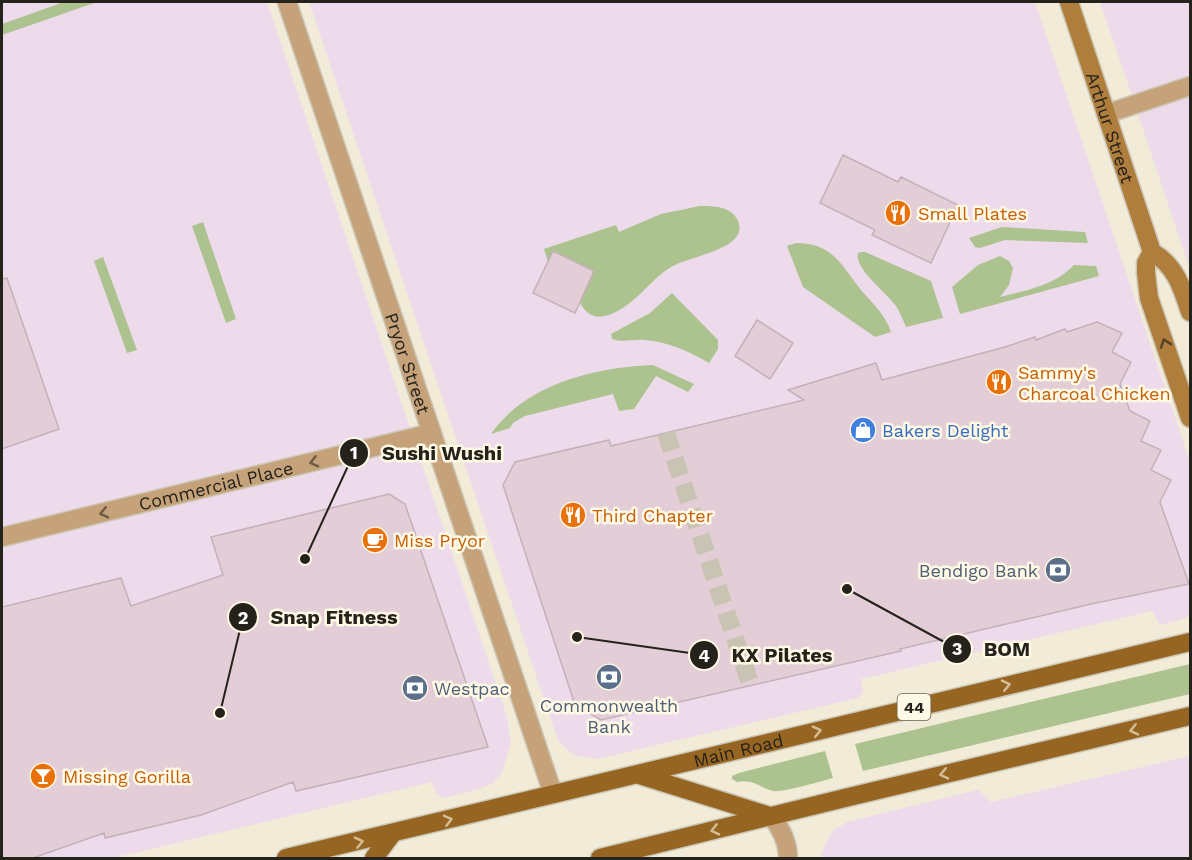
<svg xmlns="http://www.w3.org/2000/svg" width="1192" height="860" viewBox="0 0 1192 860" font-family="'Work Sans',sans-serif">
	<rect width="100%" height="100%" fill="#f1ebd8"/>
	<path fill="#eddbec" d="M 2,2 L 267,2 L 507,717 L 511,743 L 502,772 L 493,783 L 479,789 L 444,798 L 436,793 L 432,782 L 113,858 L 2,858 Z
		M 309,2 L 1035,2 L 1190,462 L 1190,615 L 1183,619 L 1160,625 L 1152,611 L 861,679 L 863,692 L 858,698 L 597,759 L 577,756 L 568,750 L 560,743 L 555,732 Z
		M 1100,2 L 1190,2 L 1190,270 L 1127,81 Z
		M 1190,756 L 1190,858 L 820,858 L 829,836 L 834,830 L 847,822 L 977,790 L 979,790 L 991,802 Z"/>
	<path fill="#acc28f" d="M 64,2 L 97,2 L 2,35 L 2,24 Z
		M 700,206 C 713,206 730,206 737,219 C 753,249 688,256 671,267 C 648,281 633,309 605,316 C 593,319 586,313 580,303 L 594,271 L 554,251 L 548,262 L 544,249 L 616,225 L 619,232 L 661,214 Z
		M 203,222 L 236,319 L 226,323 L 192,226 Z
		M 1002,227 L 1085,232 L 1088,243 L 1005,240 L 980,248 L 975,247 L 969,238 Z
		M 796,243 C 833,243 841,265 861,290 C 873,304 885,314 891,332 L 875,337 L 803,287 L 787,246 Z
		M 861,252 L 865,252 L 931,281 L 943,318 L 906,327 C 903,320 900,312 896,306 C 887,293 854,269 858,253 Z
		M 1000,256 L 1009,261 L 1013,268 L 1009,285 L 1000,297 C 1027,290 1054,286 1074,265 L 1096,266 L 1099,276 L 960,314 L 952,287 L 978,265 Z
		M 103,257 L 137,350 L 127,353 L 94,261 Z
		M 672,293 L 718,340 L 718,349 L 709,363 C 689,351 668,342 645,340 C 634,339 622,343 612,339 L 611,334 L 650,313 Z
		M 653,365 L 694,384 L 688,392 L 656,376 L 634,409 L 619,411 L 613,394 L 525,416 L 513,423 L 510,428 L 491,434 C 525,384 596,367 653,365 Z
		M 1190,664 L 1190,694 L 863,771 L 855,744 Z
		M 825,751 L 833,778 C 822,781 781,793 773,791 C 758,787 754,779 737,782 L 732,779 L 732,776 L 739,773 Z"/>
	<path fill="#e3ced7" stroke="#c4b0b9" stroke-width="1.5" d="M 843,155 L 898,182 L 901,177 L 958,205 L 931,263 L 872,235 L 875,230 L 820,203 Z
		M 553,251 L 594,271 L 575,313 L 533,293 Z
		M 7,278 L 59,429 L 2,449 L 2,279 Z
		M 757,320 L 793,343 L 770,379 L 735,356 Z
		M 1097,322 L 1122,333 L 1112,352 L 1131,362 L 1120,384 L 1130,411 L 1150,421 L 1141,441 L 1161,450 L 1151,470 L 1171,480 L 1160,502 L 1189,584 L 1091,604 L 900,649 L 901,651 L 601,720 L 575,705 L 503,485 L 515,462 L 609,440 L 611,446 L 804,400 L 788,390 L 876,363 L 882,380 L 1005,347 L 1035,337 L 1036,340 L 1065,329 L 1067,332 Z
		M 389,494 L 405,504 L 488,747 L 296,791 L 293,782 L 201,815 L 105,838 L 104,833 L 33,858 L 2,858 L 2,607 L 121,578 L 131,606 L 223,575 L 211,537 Z"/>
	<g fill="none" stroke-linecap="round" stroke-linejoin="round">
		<path stroke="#c8c3b2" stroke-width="18" stroke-dasharray="18 9" stroke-linecap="butt" d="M 666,433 L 751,686"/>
		<g stroke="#ccc7b6" stroke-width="21">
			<path id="lane" d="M 1106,114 L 1190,86
				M 772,816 C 781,830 788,842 788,858"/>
		</g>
		<g stroke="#ccc7b6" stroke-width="21">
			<g id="street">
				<path id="s1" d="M 287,2 L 553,794"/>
				<path id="s2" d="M 2,537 L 432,433"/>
			</g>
		</g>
		<g stroke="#ccc7b6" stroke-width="21">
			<g id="secondary">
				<path id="s3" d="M 1069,2 L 1152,252 C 1175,265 1182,287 1190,312"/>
				<path d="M 1152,252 L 1146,263 L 1146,273 L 1149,298 L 1190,418"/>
			</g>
		</g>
		<g stroke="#ccc7b6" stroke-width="21">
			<g id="primary">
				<path d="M 639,775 L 770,816"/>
				<path id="s4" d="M 286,858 L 1190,642"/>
				<path d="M 374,858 L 392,834"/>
				<path d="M 600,858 L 853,796 L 1190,716"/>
			</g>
		</g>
		<use href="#lane" stroke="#c5a27a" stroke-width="18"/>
		<use href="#street" stroke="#c5a27a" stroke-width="18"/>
		<use href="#secondary" stroke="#af7d3c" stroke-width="18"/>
		<use href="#primary" stroke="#976522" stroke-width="18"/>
	</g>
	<defs><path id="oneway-chevron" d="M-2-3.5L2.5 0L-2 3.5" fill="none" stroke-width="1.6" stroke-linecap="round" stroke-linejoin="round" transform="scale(1.5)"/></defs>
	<use stroke="#554226" href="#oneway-chevron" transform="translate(1165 343) rotate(-109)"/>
	<g stroke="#6c5c45">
		<use href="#oneway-chevron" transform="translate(314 462) rotate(166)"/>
		<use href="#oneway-chevron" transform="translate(104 513) rotate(167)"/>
	</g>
	<g stroke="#d5be97">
		<use href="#oneway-chevron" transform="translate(1006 685) rotate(-13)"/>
		<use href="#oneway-chevron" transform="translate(1134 730) rotate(167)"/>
		<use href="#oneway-chevron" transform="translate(817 731) rotate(-13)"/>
		<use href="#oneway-chevron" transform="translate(944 774) rotate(167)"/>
		<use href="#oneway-chevron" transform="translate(448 820) rotate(-14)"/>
		<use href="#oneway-chevron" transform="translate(715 830) rotate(166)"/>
		<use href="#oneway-chevron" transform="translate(359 842) rotate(-13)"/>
	</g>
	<defs>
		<g id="restaurant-disc" transform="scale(1.35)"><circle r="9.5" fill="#e8710a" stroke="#fff9e5"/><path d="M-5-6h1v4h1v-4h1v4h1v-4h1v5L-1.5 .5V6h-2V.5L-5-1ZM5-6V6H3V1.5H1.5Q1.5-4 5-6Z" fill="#fff"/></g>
		<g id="shop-disc" transform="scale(1.35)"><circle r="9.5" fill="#3f7fe0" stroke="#fff9e5"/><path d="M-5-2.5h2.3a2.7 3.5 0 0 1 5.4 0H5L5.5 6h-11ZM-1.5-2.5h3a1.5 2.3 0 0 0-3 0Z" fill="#fff"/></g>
		<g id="cafe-disc" transform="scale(1.35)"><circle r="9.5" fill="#e8710a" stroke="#fff9e5"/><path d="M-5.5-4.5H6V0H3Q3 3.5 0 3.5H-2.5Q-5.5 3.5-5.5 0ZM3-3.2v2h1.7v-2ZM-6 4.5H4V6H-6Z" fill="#fff"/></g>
		<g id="bank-disc" transform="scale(1.35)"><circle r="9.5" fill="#5c6f8a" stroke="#fff9e5"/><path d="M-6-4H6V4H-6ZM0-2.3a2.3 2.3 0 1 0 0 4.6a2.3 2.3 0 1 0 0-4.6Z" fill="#fff"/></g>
		<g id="bar-disc" transform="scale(1.35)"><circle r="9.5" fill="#e8710a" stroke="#fff9e5"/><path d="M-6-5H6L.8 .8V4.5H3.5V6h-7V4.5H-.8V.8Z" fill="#fff"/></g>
	</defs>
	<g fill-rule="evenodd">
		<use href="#restaurant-disc" x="898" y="213"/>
		<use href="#restaurant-disc" x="999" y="382"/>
		<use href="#shop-disc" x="863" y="430"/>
		<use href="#restaurant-disc" x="573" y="515"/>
		<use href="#cafe-disc" x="375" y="540"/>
		<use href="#bank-disc" x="1058" y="570"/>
		<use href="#bank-disc" x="609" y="677"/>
		<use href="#bank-disc" x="415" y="688"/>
		<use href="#bar-disc" x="43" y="776"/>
	</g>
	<g text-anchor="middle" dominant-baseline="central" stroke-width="5" stroke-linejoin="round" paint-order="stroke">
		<rect fill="#fff9e5" stroke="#666257" stroke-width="1.5" x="897.5" y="694" width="33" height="26" rx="4.5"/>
		<g font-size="16" font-weight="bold" fill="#24221a">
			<text x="914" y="707">44</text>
		</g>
		<g font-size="18" fill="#24221a" stroke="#fff9e5">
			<text stroke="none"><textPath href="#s3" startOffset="132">Arthur Street</textPath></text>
			<text stroke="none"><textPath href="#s1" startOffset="381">Pryor Street</textPath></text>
			<text stroke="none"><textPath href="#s2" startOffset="220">Commercial Place</textPath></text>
			<text stroke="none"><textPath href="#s4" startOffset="465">Main Road</textPath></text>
		</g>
		<g font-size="18" fill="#c56008" stroke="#fff9e5" text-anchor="start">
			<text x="918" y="213">Small Plates</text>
			<text x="1018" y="372">Sammy's<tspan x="1018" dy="21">Charcoal Chicken</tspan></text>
			<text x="592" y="515">Third Chapter</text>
			<text x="394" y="540">Miss Pryor</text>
			<text x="63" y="776">Missing Gorilla</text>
		</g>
		<g font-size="18" fill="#366cbe" stroke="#fff9e5" text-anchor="start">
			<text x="882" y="430">Bakers Delight</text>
		</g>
		<g font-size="18" fill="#4e5e75" stroke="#fff9e5" text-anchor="end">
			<text x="1038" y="570">Bendigo Bank</text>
			<text x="434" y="688" text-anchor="start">Westpac</text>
			<text x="609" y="705" text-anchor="middle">Commonwealth<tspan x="609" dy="21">Bank</tspan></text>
		</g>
	</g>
	<path fill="none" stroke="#24221a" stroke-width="2" d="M305 559L354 453M220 713L243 617M847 589L957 649M577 637L704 655"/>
	<g fill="#24221a" stroke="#fff9e5" stroke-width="2">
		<circle cx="305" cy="559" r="6"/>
		<circle cx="220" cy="713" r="6"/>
		<circle cx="847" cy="589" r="6"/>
		<circle cx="577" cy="637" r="6"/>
		<circle cx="354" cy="453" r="15"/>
		<circle cx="243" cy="617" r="15"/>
		<circle cx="957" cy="649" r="15"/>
		<circle cx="704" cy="655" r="15"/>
	</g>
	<g font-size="18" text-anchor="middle" font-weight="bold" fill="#fff">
		<text x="354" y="459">1</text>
		<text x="243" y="624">2</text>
		<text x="957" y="655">3</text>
		<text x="704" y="662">4</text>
	</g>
	<g font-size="20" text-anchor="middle" font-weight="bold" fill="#24221a" stroke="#fff9e5" stroke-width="5" stroke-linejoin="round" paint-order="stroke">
		<text x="442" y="460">Sushi Wushi</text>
		<text x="334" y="624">Snap Fitness</text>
		<text x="1007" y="656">BOM</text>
		<text x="782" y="662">KX Pilates</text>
	</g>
	<rect width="1192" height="860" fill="none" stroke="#24221a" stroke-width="6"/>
</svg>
